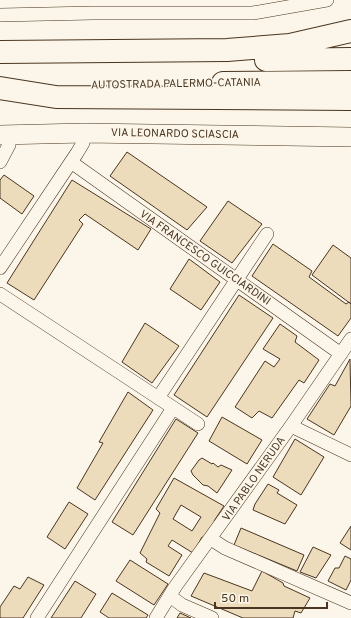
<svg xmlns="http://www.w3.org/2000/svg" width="351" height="618" viewBox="0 0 351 618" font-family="Overpass,sans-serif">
	<rect width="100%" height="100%" fill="#fbf6e9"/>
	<path fill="#ecdcbc" stroke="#4a3520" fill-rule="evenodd" d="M 127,152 L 207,207 L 187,230 L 110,176 Z
		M 4,175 L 34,196 L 22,214 L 0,198 L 0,180 Z
		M 72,180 L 151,229 L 138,250 L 85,214 L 79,220 L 83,224 L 34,300 L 7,283 Z
		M 228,201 L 262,224 L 232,263 L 200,241 Z
		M 273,244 L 312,271 L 309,277 L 346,304 L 349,302 L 351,304 L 351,318 L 338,336 L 252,276 Z
		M 333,245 L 351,258 L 351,304 L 312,275 Z
		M 189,259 L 220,282 L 201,310 L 170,289 Z
		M 239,295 L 273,318 L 207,417 L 174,395 Z
		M 145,323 L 179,346 L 152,383 L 122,362 Z
		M 280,324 L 297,336 L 295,342 L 319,360 L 304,383 L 299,380 L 272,418 L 259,411 L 252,418 L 235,407 L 265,361 L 274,367 L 280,359 L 263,349 Z
		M 350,359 L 351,406 L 334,435 L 307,419 L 330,384 L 335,386 Z
		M 128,392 L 153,410 L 95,500 L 77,488 L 103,443 L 99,442 Z
		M 222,417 L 262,440 L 247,464 L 209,441 Z
		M 176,419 L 198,433 L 133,535 L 112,522 Z
		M 295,439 L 324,457 L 301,495 L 273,477 Z
		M 202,458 L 212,464 L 213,463 L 218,467 L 221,465 L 232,470 L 217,493 L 208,486 L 203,485 L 193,475 L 191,471 L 199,460 Z
		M 174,478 L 224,506 L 214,521 L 216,523 L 205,538 L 202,537 L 193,553 L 172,540 L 168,546 L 182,555 L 169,576 L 146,562 L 147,559 L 140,553 L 160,513 L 156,509 ZM 181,505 L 201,517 L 192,531 L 173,519 Z
		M 268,484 L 279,490 L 277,493 L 297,505 L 285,524 L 253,510 L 255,504 Z
		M 69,502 L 88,514 L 65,549 L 47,537 Z
		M 351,526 L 351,550 L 340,543 Z
		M 241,528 L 304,555 L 297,571 L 234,545 Z
		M 313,547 L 331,555 L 316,578 L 300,572 Z
		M 345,556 L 351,559 L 351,580 L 346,590 L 328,581 L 335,568 L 339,568 Z
		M 130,560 L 168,584 L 154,605 L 116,581 Z
		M 262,571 L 283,583 L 284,586 L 310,598 L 301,613 L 295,611 L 293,618 L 243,618 L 191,596 L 204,573 L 252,591 Z
		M 28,577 L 44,585 L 23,618 L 0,618 L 0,607 L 14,586 L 20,589 Z
		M 75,581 L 96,594 L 81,618 L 51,618 Z
		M 112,593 L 148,615 L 146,618 L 109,618 L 100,612 Z
		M 180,613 L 191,618 L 177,618 Z"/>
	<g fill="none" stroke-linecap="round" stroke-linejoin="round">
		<g stroke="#4a3520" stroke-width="14">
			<path id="street" d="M 0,15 L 93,13 L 253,13 L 327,0
				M 0,162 L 9,145 L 10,135
				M 71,162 L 341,354
				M 0,268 L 77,153 L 83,143 L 84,133
				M 0,294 L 198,424
				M 158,398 L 267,234
				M 291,426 L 351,455
				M 211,539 L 225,548 L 351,603
				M 170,596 L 182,605 L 212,618
				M 37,618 L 173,408
				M 156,618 L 175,587 L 291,426 L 351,339"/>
		</g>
		<g stroke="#4a3520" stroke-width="20">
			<path id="secondary" d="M 0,135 L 84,133 L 351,137"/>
		</g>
		<g stroke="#4a3520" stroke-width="24">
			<path id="highway" d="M 0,52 L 227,50 L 290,45 L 351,31
				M 266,60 L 351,59
				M 223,83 L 351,82
				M 0,88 L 56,97 L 351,99"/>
		</g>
		<use href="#street" stroke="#fbf6e9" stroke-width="13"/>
		<use href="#secondary" stroke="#fbf6e9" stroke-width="19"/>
		<use href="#highway" stroke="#fbf6e9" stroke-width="22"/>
	</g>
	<g text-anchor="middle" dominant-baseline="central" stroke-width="3" stroke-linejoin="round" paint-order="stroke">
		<g font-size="11" fill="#4a3520" stroke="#fbf6e9">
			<text transform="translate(176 84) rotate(-1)">AUTOSTRADA PALERMO-CATANIA</text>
			<text transform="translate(175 134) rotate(1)">VIA LEONARDO SCIASCIA</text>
			<text transform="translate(205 258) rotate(35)">VIA FRANCESCO GUICCIARDINI</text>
			<text transform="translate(254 479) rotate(-55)">VIA PABLO NERUDA</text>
		</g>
	</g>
	<path d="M215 602v6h112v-6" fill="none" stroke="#4a3520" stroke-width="2"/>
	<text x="221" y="602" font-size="12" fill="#4a3520" stroke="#fbf6e9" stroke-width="3" paint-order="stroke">50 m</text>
</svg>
